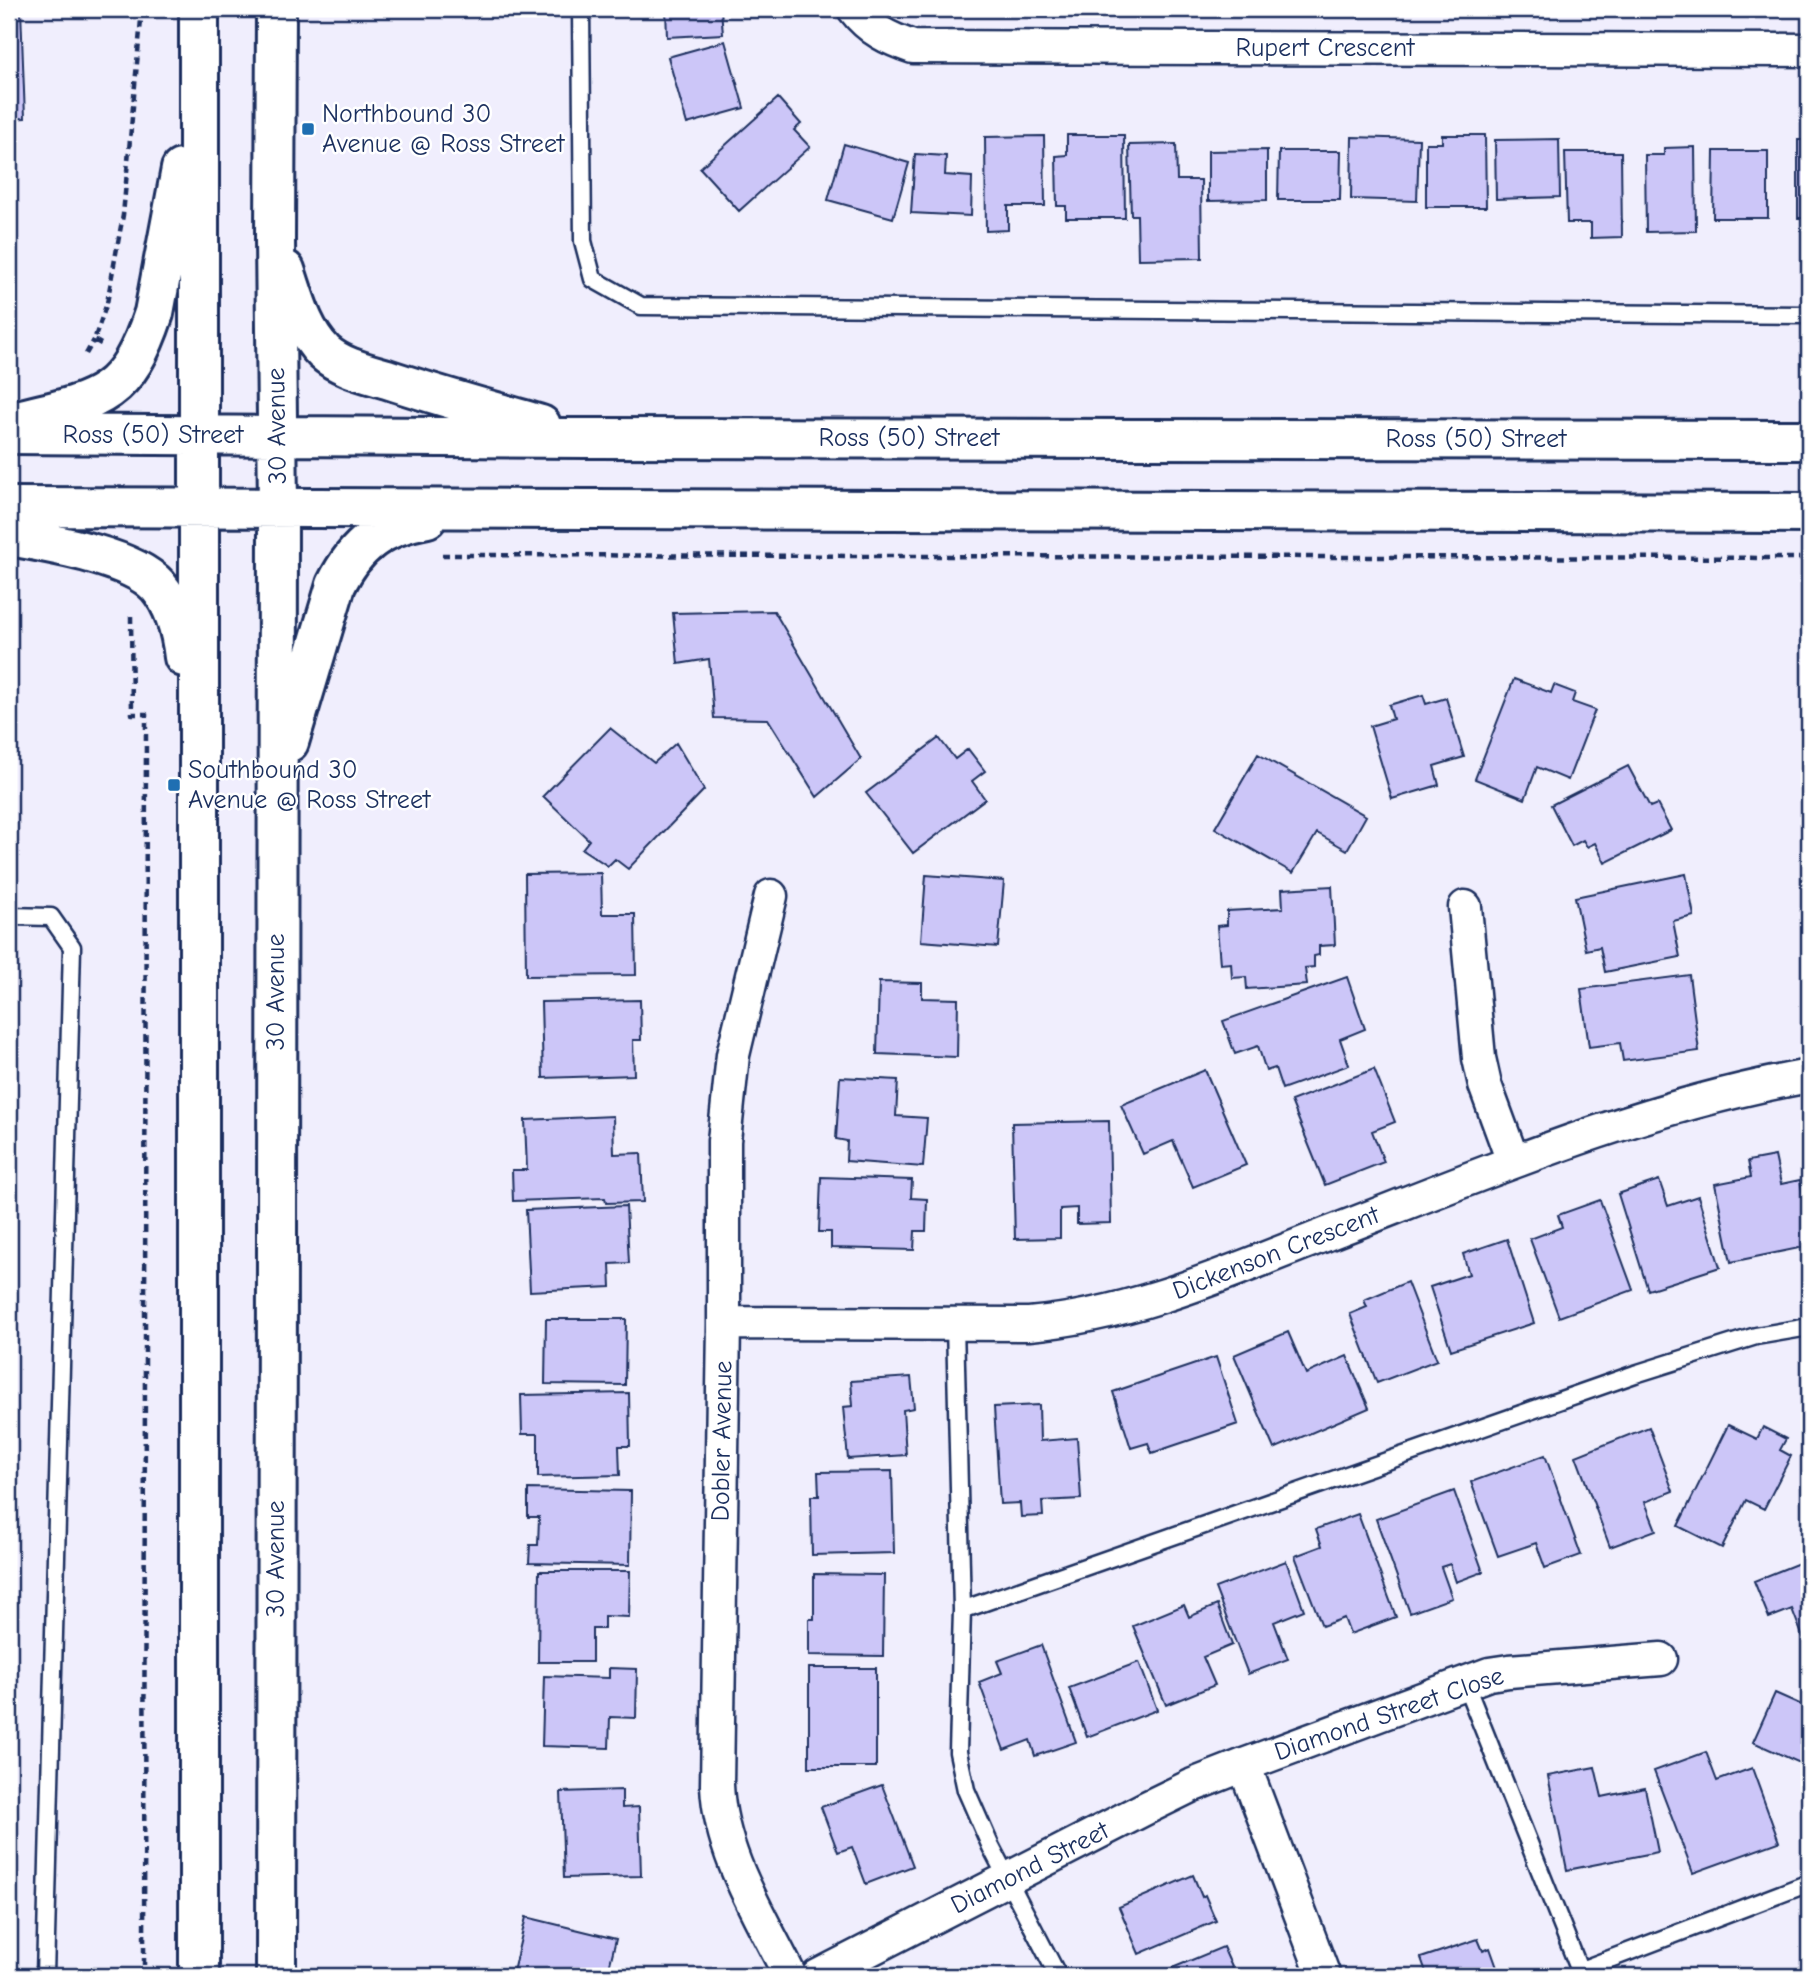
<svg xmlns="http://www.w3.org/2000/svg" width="1818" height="1985" viewBox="0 0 1818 1985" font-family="'Comic Neue',sans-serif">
	<rect width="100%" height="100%" fill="#f0eefd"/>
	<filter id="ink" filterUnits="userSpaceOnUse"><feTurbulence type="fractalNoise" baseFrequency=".0143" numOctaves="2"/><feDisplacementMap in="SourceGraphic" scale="14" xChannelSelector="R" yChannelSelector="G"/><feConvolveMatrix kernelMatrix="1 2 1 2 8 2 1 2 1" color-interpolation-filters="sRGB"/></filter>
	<g filter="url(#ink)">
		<path fill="#ccc6f8" stroke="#1b2f5e" stroke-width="2" d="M 9,9 L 21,9 L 25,118 L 9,119 Z
			M 666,9 L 721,9 L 723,34 L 667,37 Z
			M 725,41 L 744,108 L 687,124 L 668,57 Z
			M 778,98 L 801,124 L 794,130 L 810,147 L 739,211 L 700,168 Z
			M 1067,135 L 1124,135 L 1125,218 L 1066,218 L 1066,206 L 1057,206 L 1056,156 L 1067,155 Z
			M 1442,135 L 1485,135 L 1486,207 L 1426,207 L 1426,143 L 1442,143 Z
			M 1044,136 L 1045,206 L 1008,206 L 1008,230 L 986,231 L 985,137 Z
			M 1352,137 L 1419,139 L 1417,201 L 1351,199 Z
			M 1559,139 L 1560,197 L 1496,199 L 1495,140 Z
			M 1798,140 L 1809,140 L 1809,218 L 1798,218 Z
			M 844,144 L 909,163 L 893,218 L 828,200 Z
			M 1176,144 L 1177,180 L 1201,180 L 1202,258 L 1138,259 L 1137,215 L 1131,215 L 1129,145 Z
			M 1695,147 L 1696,231 L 1646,232 L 1645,155 L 1664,155 L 1664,148 Z
			M 1267,150 L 1267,200 L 1208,201 L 1208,151 Z
			M 1279,151 L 1341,151 L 1340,200 L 1278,200 Z
			M 1714,151 L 1768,151 L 1768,218 L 1713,218 Z
			M 1565,152 L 1621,152 L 1622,237 L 1591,238 L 1591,223 L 1567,223 Z
			M 915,154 L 946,156 L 945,175 L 972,177 L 971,216 L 911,213 Z
			M 774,611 L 861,759 L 817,797 L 768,719 L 714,718 L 709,659 L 678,664 L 673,613 Z
			M 1514,679 L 1551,693 L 1554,685 L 1575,693 L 1572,702 L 1595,710 L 1568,780 L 1537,767 L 1525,799 L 1475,779 Z
			M 1423,695 L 1426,704 L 1446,698 L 1464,757 L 1434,766 L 1439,785 L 1392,799 L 1370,726 L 1393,719 L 1389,705 Z
			M 610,728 L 654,763 L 676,743 L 704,790 L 628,869 L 615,859 L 608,866 L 582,849 L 589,840 L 543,796 Z
			M 939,738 L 955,759 L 968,749 L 985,771 L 972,781 L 985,799 L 913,853 L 866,793 Z
			M 1258,754 L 1366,816 L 1347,850 L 1317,833 L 1293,873 L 1215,828 Z
			M 1628,766 L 1650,807 L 1657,804 L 1671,830 L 1605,863 L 1595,843 L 1587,847 L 1583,840 L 1572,846 L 1551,805 Z
			M 601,873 L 602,914 L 635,914 L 636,975 L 526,976 L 525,874 Z
			M 1686,874 L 1694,916 L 1673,921 L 1680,957 L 1605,972 L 1600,947 L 1586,950 L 1575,897 Z
			M 926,875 L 1004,881 L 998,947 L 921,941 Z
			M 1332,886 L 1335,945 L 1319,946 L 1319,955 L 1314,956 L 1314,967 L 1305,968 L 1307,985 L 1247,989 L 1246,977 L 1232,978 L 1231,963 L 1220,964 L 1217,926 L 1227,925 L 1227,911 L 1283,908 L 1282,889 Z
			M 1689,975 L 1699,1051 L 1623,1061 L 1620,1043 L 1589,1047 L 1581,989 Z
			M 1347,977 L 1365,1029 L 1340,1039 L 1349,1065 L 1282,1089 L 1275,1068 L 1266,1071 L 1258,1046 L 1235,1054 L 1223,1021 Z
			M 879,982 L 922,983 L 922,998 L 958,999 L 957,1057 L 877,1054 Z
			M 640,1000 L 641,1040 L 633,1040 L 634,1075 L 543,1078 L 541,1002 Z
			M 1374,1069 L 1395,1122 L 1372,1131 L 1384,1162 L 1325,1185 L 1291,1101 Z
			M 1205,1070 L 1246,1165 L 1193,1187 L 1173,1141 L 1143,1154 L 1121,1105 Z
			M 840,1077 L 898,1080 L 896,1116 L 927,1118 L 923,1167 L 846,1161 L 847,1141 L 836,1139 Z
			M 613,1116 L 614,1154 L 641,1153 L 643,1202 L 606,1203 L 605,1198 L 513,1201 L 512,1170 L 527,1170 L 525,1120 Z
			M 1109,1121 L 1111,1223 L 1077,1224 L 1077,1208 L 1060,1209 L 1060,1238 L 1015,1239 L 1012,1123 Z
			M 1775,1156 L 1781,1184 L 1800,1180 L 1809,1225 L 1809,1246 L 1731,1262 L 1715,1184 L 1751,1177 L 1748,1161 Z
			M 821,1177 L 912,1180 L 911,1198 L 927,1199 L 926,1231 L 915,1231 L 914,1250 L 831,1248 L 831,1232 L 819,1232 Z
			M 1659,1180 L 1668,1206 L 1698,1196 L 1720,1267 L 1648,1290 L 1618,1194 Z
			M 1600,1200 L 1633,1290 L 1559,1317 L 1530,1239 L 1562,1227 L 1558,1215 Z
			M 626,1206 L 629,1263 L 610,1264 L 611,1287 L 530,1291 L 526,1210 Z
			M 1507,1239 L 1534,1323 L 1451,1350 L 1430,1287 L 1469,1274 L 1463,1254 Z
			M 1407,1282 L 1437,1360 L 1377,1383 L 1350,1314 L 1367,1307 L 1364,1300 Z
			M 546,1319 L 626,1319 L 625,1385 L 545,1384 Z
			M 1288,1332 L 1306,1374 L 1347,1356 L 1369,1408 L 1274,1449 L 1234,1355 Z
			M 1216,1357 L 1238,1424 L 1152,1453 L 1148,1443 L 1131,1448 L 1113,1392 Z
			M 911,1377 L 914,1408 L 903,1410 L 906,1455 L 848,1459 L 843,1407 L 853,1406 L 851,1381 Z
			M 629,1393 L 630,1446 L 619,1446 L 620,1475 L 538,1477 L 538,1434 L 522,1434 L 521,1395 Z
			M 1039,1405 L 1040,1441 L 1077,1438 L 1081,1499 L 1042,1501 L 1043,1516 L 1021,1517 L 1020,1503 L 1000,1504 L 994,1407 Z
			M 1728,1425 L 1757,1439 L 1763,1427 L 1786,1439 L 1780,1450 L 1791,1456 L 1764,1509 L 1746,1500 L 1722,1548 L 1678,1526 Z
			M 1649,1427 L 1673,1491 L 1645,1502 L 1656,1530 L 1610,1547 L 1576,1456 Z
			M 1545,1455 L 1581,1555 L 1545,1568 L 1536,1543 L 1498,1556 L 1471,1482 Z
			M 892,1471 L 894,1553 L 812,1555 L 811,1496 L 819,1496 L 818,1472 Z
			M 528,1489 L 631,1491 L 630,1565 L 529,1563 L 530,1545 L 538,1545 L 539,1517 L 528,1517 Z
			M 1454,1491 L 1483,1572 L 1456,1582 L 1450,1564 L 1441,1567 L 1452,1598 L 1410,1613 L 1376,1519 Z
			M 1358,1514 L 1396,1617 L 1350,1634 L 1344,1618 L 1322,1626 L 1295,1556 L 1322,1546 L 1316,1529 Z
			M 1809,1559 L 1809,1653 L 1792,1609 L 1769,1618 L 1754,1581 Z
			M 1286,1561 L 1304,1610 L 1274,1622 L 1288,1659 L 1248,1674 L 1215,1588 Z
			M 539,1571 L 630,1571 L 629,1617 L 604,1616 L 604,1629 L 592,1629 L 592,1662 L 538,1662 Z
			M 814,1574 L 884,1575 L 883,1656 L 809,1655 L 809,1619 L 814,1619 Z
			M 1184,1605 L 1189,1617 L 1217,1605 L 1232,1645 L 1203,1657 L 1215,1685 L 1166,1705 L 1133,1626 Z
			M 1041,1645 L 1076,1742 L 1035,1756 L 1030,1740 L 1004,1750 L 979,1682 L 1002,1673 L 997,1661 Z
			M 1139,1662 L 1157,1710 L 1087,1737 L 1069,1688 Z
			M 609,1668 L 637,1669 L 636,1718 L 610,1717 L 609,1748 L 542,1746 L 544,1676 L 609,1678 Z
			M 809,1668 L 876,1668 L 876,1767 L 809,1767 Z
			M 1775,1693 L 1804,1706 L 1809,1694 L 1809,1767 L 1753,1742 Z
			M 1706,1752 L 1717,1781 L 1752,1768 L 1779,1842 L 1693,1873 L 1654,1771 Z
			M 1595,1767 L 1602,1797 L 1645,1788 L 1658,1852 L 1567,1870 L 1548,1776 Z
			M 882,1785 L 913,1866 L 866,1884 L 852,1847 L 838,1852 L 821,1807 Z
			M 622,1790 L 622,1808 L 639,1807 L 641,1876 L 564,1878 L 561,1792 Z
			M 1193,1875 L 1202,1897 L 1205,1895 L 1216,1921 L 1139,1954 L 1119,1907 Z
			M 526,1917 L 616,1939 L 607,1976 L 592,1976 L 572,1972 L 571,1976 L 512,1976 Z
			M 1478,1939 L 1483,1951 L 1490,1948 L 1500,1976 L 1422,1976 L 1421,1973 L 1426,1972 L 1421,1958 Z
			M 1223,1947 L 1236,1976 L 1153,1976 Z"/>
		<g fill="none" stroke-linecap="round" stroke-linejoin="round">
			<g stroke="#1b2f5e" stroke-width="21">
				<path id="lane" d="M 581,9 L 583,241 L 593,279 L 641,306 L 1809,315
					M 9,916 L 51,917 L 72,947 L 45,1976
					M 955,1325 L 962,1610 L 958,1752 L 966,1790 L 991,1847 L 1058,1976
					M 962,1610 L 1635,1374 L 1756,1336 L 1809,1327
					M 1465,1683 L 1582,1976
					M 1581,1970 L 1809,1883"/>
			</g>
			<g stroke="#1b2f5e" stroke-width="37">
				<path id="street" d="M 854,9 C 870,30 889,39 913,47 L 1809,50
					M 771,896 L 733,1055 L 724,1141 L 724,1323 L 717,1785 C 720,1854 760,1915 790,1976
					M 1465,907 L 1479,1058 L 1485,1085 L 1513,1161
					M 724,1323 L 1029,1324 C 1134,1315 1229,1272 1327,1234 C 1485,1173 1641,1106 1809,1076
					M 1244,1765 L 1324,1976
					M 818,1976 L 1148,1807 L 1193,1785 L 1244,1765 L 1489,1674 L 1509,1671 L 1661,1659"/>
			</g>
			<g stroke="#1b2f5e" stroke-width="44">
				<path id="secondary" d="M 276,9 L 275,240 L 278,507 L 276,1976
					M 285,270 C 295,299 302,330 324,352 C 340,367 367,373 387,379 C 438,396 490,410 541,425
					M 17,420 C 98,401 126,398 154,313 L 181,169
					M 9,434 L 587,438 L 1809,440
					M 9,507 L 1809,513
					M 9,536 C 48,543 131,556 158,586 C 175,606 181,631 184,657
					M 289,742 L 336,585 C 356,544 382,526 427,518
					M 199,1976 L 199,9"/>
			</g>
			<path stroke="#1b2f5e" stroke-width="4.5" stroke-dasharray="7 5" stroke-linecap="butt" d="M 101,344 L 94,340 L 107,303 L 123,215 L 142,9
				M 86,354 L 94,340
				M 442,555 L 1809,558
				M 131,616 L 132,714 L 146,714 L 144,1976"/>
			<use href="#lane" stroke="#fff" stroke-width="16"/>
			<use href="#street" stroke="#fff" stroke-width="32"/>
			<use href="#secondary" stroke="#fff" stroke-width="38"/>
		</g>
	</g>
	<g fill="#1f6fb2" stroke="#fff" stroke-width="2.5">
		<rect x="301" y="122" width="14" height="14" rx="3.5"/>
		<rect x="167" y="778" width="14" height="14" rx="3.5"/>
	</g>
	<g text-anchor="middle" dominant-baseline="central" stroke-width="5" stroke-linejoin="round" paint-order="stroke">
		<g font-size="26" fill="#1b2f5e" stroke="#fff">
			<text x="1325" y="48">Rupert Crescent</text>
			<text transform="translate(277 426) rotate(-91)">30 Avenue</text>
			<text x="153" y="435">Ross (50) Street</text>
			<text x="909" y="438">Ross (50) Street</text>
			<text x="1476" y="439">Ross (50) Street</text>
			<text transform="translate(276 992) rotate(-90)">30 Avenue</text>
			<text transform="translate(1276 1253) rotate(-21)">Dickenson Crescent</text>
			<text transform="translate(722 1441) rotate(-89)">Dobler Avenue</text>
			<text transform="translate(276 1559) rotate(-90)">30 Avenue</text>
			<text transform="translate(1389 1714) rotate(-19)">Diamond Street Close</text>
			<text transform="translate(1030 1868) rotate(-27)">Diamond Street</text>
		</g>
		<g font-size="26" fill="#1b2f5e" stroke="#fff" text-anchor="start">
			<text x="322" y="114">Northbound 30<tspan x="322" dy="30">Avenue @ Ross Street</tspan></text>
			<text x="188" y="770">Southbound 30<tspan x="188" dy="30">Avenue @ Ross Street</tspan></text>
		</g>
	</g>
	<rect width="1818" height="1985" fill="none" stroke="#fff" stroke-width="35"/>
	<rect x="18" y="18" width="1783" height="1950" fill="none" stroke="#1b2f5e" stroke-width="2.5" filter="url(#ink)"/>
</svg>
